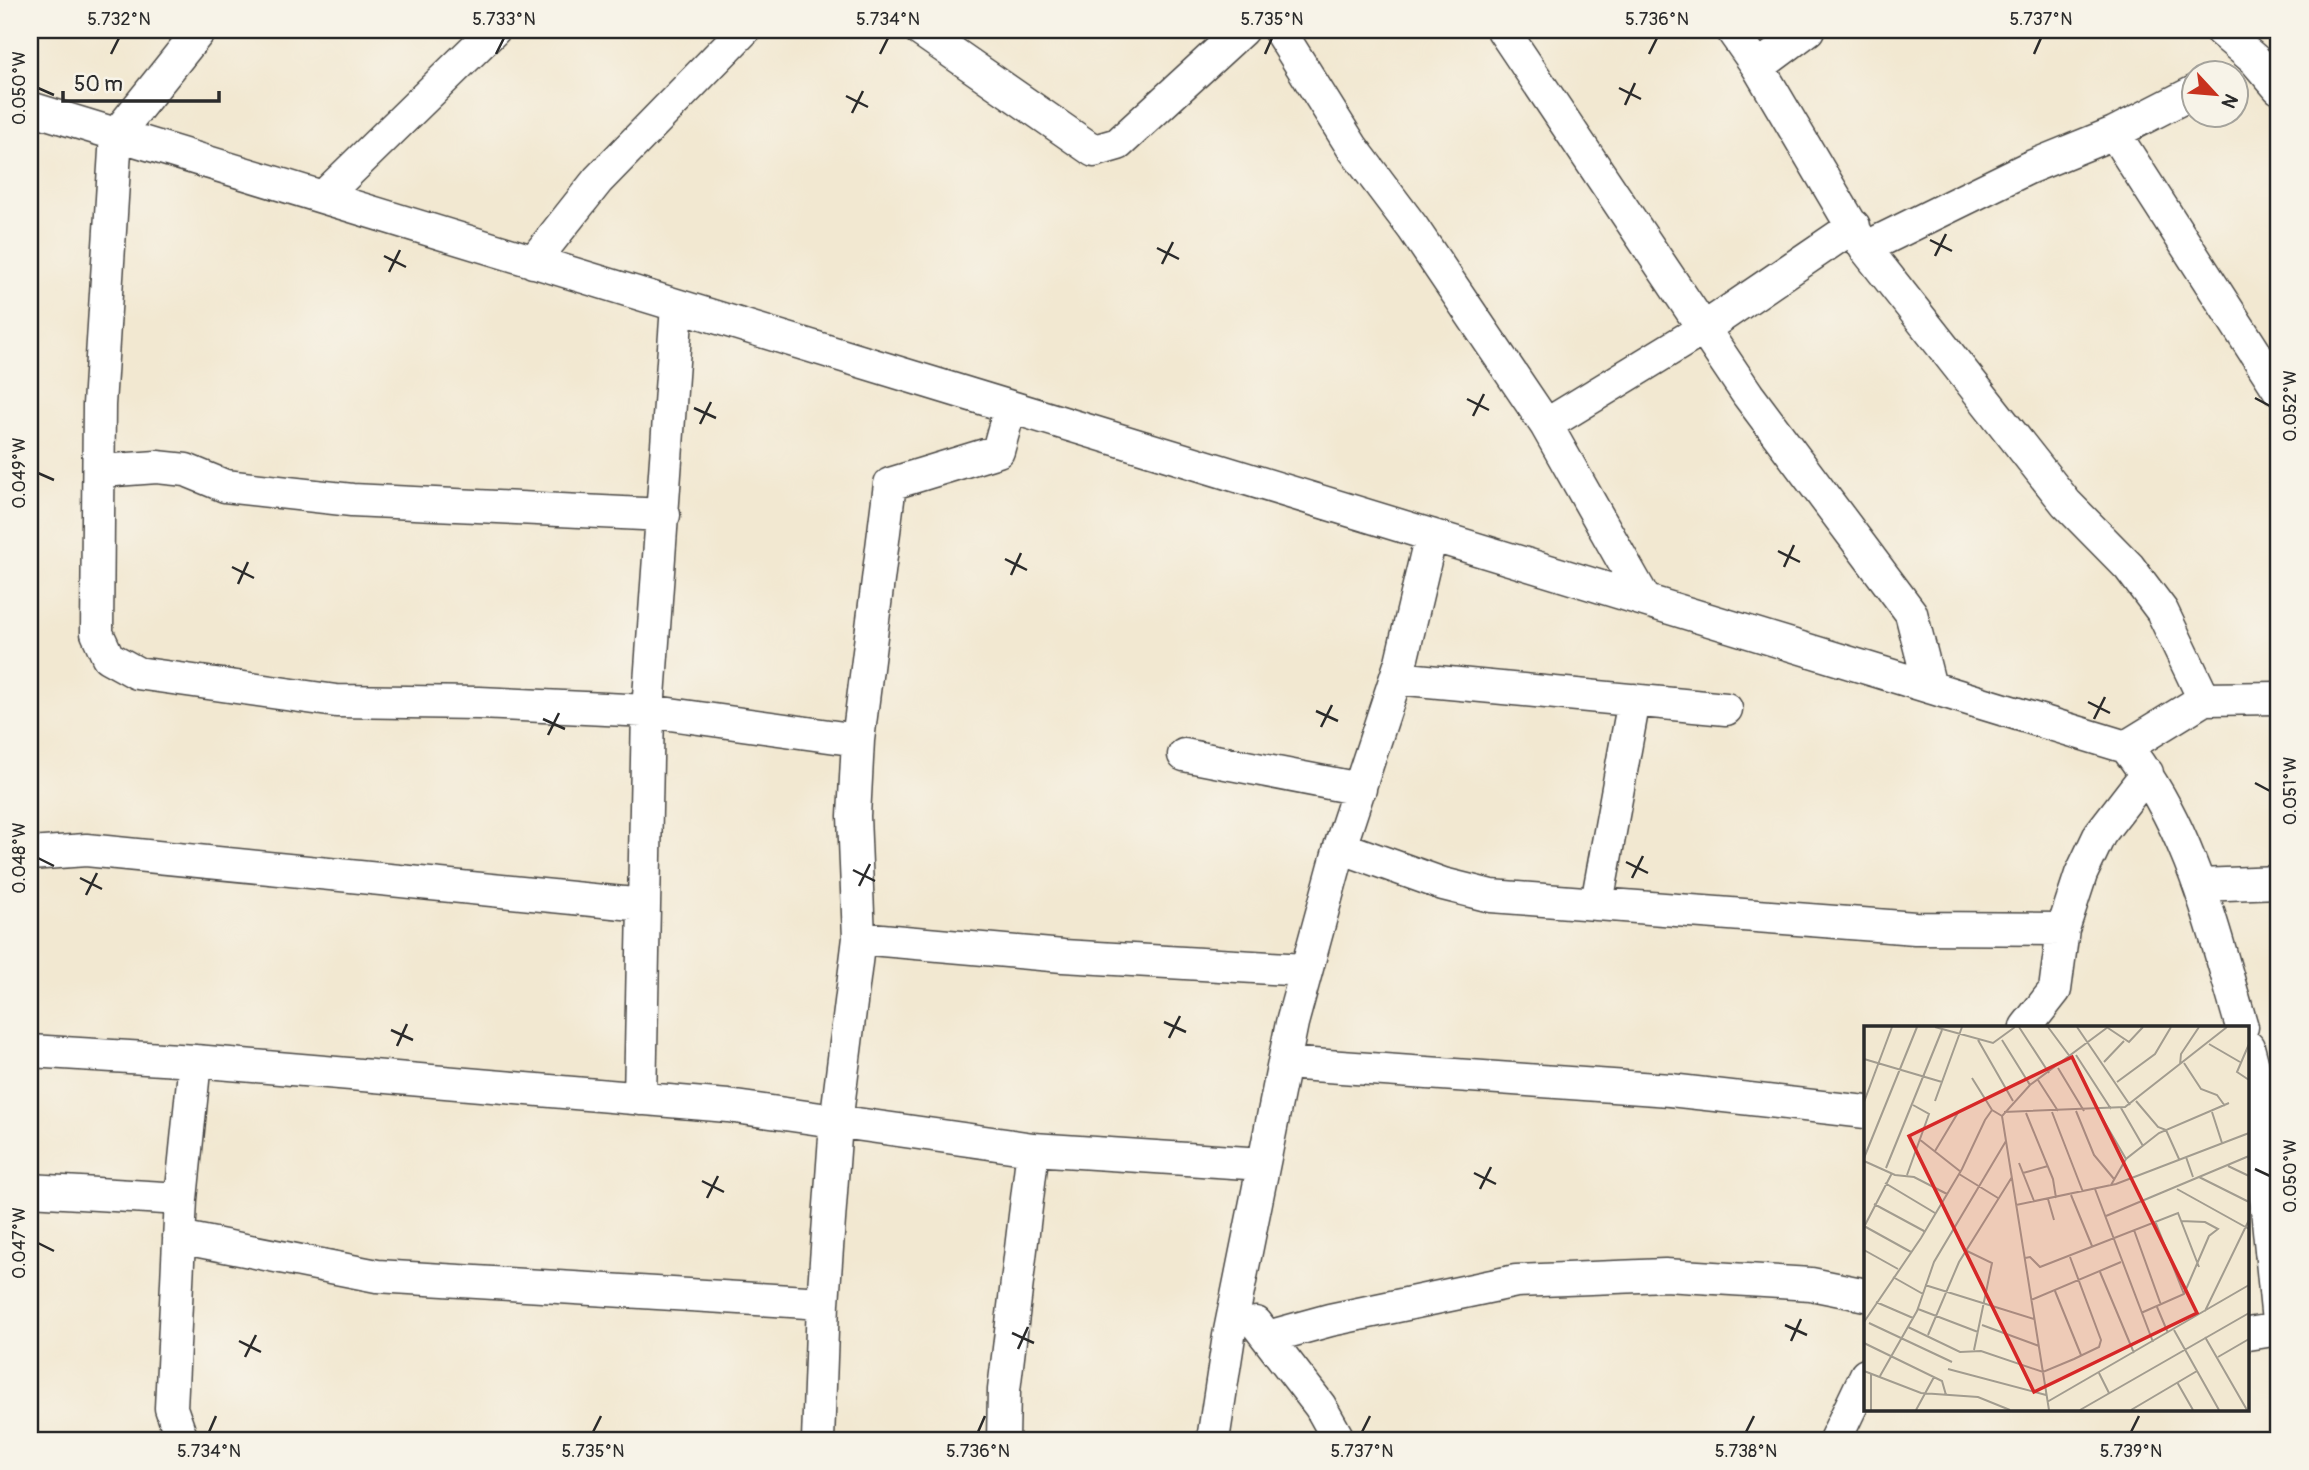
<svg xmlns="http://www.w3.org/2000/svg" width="2309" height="1470" viewBox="0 0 2309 1470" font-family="Pangolin,sans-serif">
	<rect width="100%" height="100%" fill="#f7f3e8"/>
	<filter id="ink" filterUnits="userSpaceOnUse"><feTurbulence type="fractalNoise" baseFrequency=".0143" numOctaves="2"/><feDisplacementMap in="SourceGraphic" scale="14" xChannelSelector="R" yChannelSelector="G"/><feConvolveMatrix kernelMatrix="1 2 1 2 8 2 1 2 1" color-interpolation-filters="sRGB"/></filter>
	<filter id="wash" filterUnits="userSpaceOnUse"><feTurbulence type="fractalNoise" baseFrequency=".00686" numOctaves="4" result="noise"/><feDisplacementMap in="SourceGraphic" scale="28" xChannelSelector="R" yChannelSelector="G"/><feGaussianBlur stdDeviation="1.57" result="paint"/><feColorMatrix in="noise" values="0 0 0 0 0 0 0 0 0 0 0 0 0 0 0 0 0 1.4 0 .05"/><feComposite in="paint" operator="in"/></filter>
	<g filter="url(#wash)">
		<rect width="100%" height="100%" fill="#f2e8d1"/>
	</g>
	<g filter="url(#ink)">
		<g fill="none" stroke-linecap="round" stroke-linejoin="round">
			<g stroke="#494744" stroke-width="35">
				<path id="minor" d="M 200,30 L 116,135 L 99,405 L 97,633 L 108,657 L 137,673 L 336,701 L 479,703 L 648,711 L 858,740
					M 920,30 L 1094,151 L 1118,144 L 1242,30
					M 1279,30 L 1352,147 L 1413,228 L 1546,425 L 1645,600
					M 1503,30 L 1748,395 L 1911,613 L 1930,687
					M 1732,30 L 1758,67 L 1865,248 L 2066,503 L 2129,567 L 2162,611 L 2204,699 L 2126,747
					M 2220,30 L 2255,60 L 2279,88
					M 1758,67 L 1808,30
					M 30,108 L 2126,747 C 2191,828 2213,930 2242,1027
					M 2114,133 L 2279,390
					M 323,197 L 494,30
					M 1865,248 L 2028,168 L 2114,133 L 2194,92
					M 533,262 L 598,180 L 744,30
					M 1546,425 L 1703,329 L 1854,226
					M 101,471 L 157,467 L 186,470 L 225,486 L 352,500 L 664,515
					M 1396,678 L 1726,709
					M 2204,699 L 2279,698
					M 1184,755 L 1360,789
					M 1340,847 L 1443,884 L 1491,896 L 1915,928 L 2063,929
					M 30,854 L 86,850 L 644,905
					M 2199,885 L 2279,882
					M 1597,903 L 1634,700
					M 859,938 L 1063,956 L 1305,970
					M 2026,1027 L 2055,990 L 2063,929 L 2081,874 L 2100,834 L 2147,773
					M 2248,1047 L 2253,1066 L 2279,1332
					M 30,1051 L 195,1061 L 728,1106 L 1033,1149 L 1263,1164
					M 1284,1063 L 1670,1090 L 1866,1112
					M 640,1099 L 648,711 L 677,306
					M 30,1190 L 181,1199
					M 179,1237 L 377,1276 L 823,1303
					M 1256,1323 L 1320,1406 L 1339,1440
					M 2248,1334 L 2279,1329
					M 1268,1337 L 1330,1320 L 1516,1281 L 1665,1275 L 1811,1284 L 1866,1295
					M 182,1440 L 171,1408 L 181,1199 L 195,1061
					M 818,1440 L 823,1303 L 836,1123 L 859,938 L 854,816 L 858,740 L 890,484 L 998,451 L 1010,407
					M 1003,1440 L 1004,1390 L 1033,1149
					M 1213,1440 L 1229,1336 L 1292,1023 L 1340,847 L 1401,662 L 1431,535
					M 1835,1440 L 1866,1375"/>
			</g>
			<use href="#minor" stroke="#fff" stroke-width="32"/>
		</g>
	</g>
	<path fill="none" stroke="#2b2b2b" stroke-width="2.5" d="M 111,54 L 119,38M 496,54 L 504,38M 880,54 L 888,38M 1265,54 L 1272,38M 1649,54 L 1657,38M 2034,54 L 2041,38M 38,88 L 54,95M 1619,88 L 1641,99M 846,96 L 868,107M 1625,105 L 1635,83M 852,113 L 863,91M 1930,240 L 1952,251M 1157,248 L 1179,259M 384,256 L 406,267M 1935,256 L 1946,234M 1162,264 L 1173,242M 389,272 L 400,250M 2255,398 L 2270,406M 1467,399 L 1489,410M 694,408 L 716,418M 1473,416 L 1484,394M 700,424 L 711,402M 38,473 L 54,480M 1778,551 L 1800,562M 1005,559 L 1027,570M 232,567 L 254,578M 1784,567 L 1794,545M 1011,575 L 1021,553M 238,584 L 248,562M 2088,702 L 2110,713M 1316,711 L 1338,721M 543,719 L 565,729M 2094,719 L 2105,697M 1321,727 L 1332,705M 548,735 L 559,713M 2255,783 L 2270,791M 38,858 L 54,866M 1626,862 L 1648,873M 853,870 L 875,881M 80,878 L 102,889M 1632,878 L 1643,856M 859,886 L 870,864M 86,895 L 97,873M 1164,1022 L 1186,1032M 391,1030 L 413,1040M 1169,1038 L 1180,1016M 397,1046 L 407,1024M 2255,1169 L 2270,1176M 1474,1173 L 1496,1184M 702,1181 L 724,1192M 1480,1189 L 1491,1167M 707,1198 L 718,1176M 38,1243 L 54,1251M 1785,1325 L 1807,1335M 1012,1333 L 1034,1343M 239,1341 L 261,1352M 1791,1341 L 1801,1319M 1018,1349 L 1028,1327M 245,1357 L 256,1335M 209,1432 L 216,1416M 593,1432 L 601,1416M 978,1432 L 985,1416M 1362,1432 L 1370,1416M 1746,1432 L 1754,1416M 2131,1432 L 2139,1416"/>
	<g transform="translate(1864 1026)">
		<rect width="385" height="385" fill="#f2e8d1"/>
		<path fill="none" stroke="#a29c8f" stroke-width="2" d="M 71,1 L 129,17 L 151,1M 155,1 L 185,47M 184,1 L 207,32M 213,1 L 266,79M 244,2 L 265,16 L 279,1M 114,14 L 149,75M 138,14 L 166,59M 345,18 L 376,36M 385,18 L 373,46 L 385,54M 212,29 L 247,83M 0,33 L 78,56M 240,36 L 260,15M 320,37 L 337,63 L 353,69 L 361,80M 316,39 L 317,28 L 335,1M 194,42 L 220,85M 108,52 L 128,84M 174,54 L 194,85M 253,56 L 291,28 L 307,1M 71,75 L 98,1M 272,75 L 294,101 L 302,104 L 315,133M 0,76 L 28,1M 257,82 L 279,120M 212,85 L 230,129 L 250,153M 234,85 L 262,133M 140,86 L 261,81 L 363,1M 188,86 L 219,166M 348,86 L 358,117M 162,87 L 189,153 L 192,172M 55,113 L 97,146M 71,125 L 95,85M 322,131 L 329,151M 0,132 L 53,1M 0,135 L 31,149 L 50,151 L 83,168M 155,137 L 170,175M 364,140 L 385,150M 22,142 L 78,4M 159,147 L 184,140M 95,148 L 134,172M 43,149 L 65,88 L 49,79M 335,151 L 385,176M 21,157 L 71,187M 247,159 L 262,133 L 295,107 L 365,77M 231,163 L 289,316M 313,163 L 385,203M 207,169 L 228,220M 184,173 L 190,194M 10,178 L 60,205M 152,179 L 252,158 L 385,107M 242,190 L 385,130M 291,195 L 320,268M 0,200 L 47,226M 0,201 L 28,147M 270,204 L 297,279M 0,224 L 34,243M 103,225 L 128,237 L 110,324M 161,232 L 166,231 L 176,241 L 314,187 L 335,241M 236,246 L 270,327M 29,251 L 59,268M 61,259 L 170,293M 191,265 L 217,329M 167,274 L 257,236M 12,276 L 49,292M 293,281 L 304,307M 54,283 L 114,306M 341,285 L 385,194M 277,287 L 320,268 L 345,210 L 354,203 L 341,196 L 317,195M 0,296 L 57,212 L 98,143 L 121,94 L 128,84 L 138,90M 5,297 L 88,336M 118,299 L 175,320M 44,301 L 96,326 L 117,325 L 179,346 L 210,333 L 235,321 L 237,314 L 206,231M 310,304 L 355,384M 64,309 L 95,236 L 148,151M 341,311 L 383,384M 0,317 L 78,355 L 82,369M 354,331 L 385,313M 84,343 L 182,369M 0,345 L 57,367 L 114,371 L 146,384M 235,347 L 245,367M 16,350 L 53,285 L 70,236 L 142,115M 313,356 L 329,384M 183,376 L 385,259M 7,384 L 7,348M 52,384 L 70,351M 185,384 L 138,90 L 166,59 L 244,1M 216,384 L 385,287M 267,384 L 333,345"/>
		<path fill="#d62828" fill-opacity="0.15" stroke="#d62828" stroke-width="3.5" d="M 208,31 L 333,287 L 170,366 L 45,110 Z"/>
		<rect width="385" height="385" fill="none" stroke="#2b2b2b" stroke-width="3.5"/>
	</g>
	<rect width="2309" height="1470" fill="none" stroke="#f7f3e8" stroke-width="77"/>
	<g transform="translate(2215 94) rotate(116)"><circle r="33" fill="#f7f3e8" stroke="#a5a39c" stroke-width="2"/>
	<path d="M0-5L12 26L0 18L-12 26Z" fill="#c8321e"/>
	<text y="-10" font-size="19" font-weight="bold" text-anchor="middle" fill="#2b2b2b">N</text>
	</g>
	<path d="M63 91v10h156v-10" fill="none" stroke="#2b2b2b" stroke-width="3.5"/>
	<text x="74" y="91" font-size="21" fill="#2b2b2b" stroke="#f7f3e8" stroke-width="5" paint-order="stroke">50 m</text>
	<rect x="38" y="38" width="2232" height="1394" fill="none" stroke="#2b2b2b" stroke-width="2.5"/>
	<g font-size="18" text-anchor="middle" fill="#2b2b2b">
		<text x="119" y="25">5.732°N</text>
		<text x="504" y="25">5.733°N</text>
		<text x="888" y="25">5.734°N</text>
		<text x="1272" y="25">5.735°N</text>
		<text x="1657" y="25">5.736°N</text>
		<text x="2041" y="25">5.737°N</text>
		<text transform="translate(19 88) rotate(-90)" y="6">0.050°W</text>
		<text transform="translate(2290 406) rotate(-90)" y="6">0.052°W</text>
		<text transform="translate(19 473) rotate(-90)" y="6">0.049°W</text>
		<text transform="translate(2290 791) rotate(-90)" y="6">0.051°W</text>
		<text transform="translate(19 858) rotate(-90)" y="6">0.048°W</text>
		<text transform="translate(2290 1176) rotate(-90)" y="6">0.050°W</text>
		<text transform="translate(19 1243) rotate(-90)" y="6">0.047°W</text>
		<text x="209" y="1457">5.734°N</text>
		<text x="593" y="1457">5.735°N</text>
		<text x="978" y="1457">5.736°N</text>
		<text x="1362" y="1457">5.737°N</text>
		<text x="1746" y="1457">5.738°N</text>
		<text x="2131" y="1457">5.739°N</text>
	</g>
</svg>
